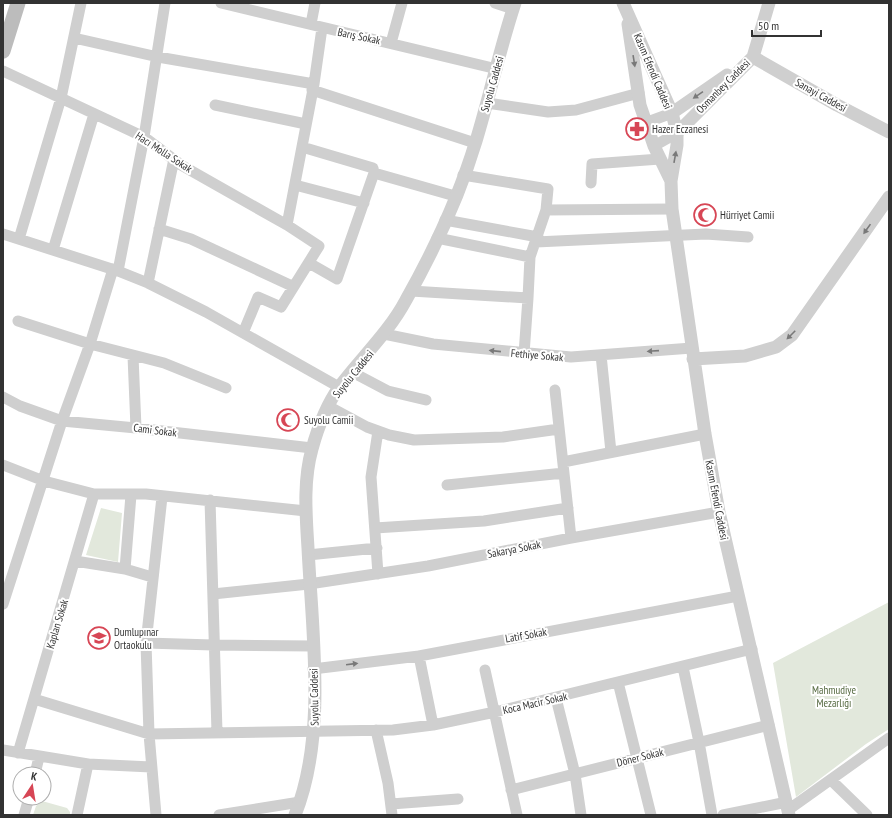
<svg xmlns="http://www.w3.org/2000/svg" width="892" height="818" viewBox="0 0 892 818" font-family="'PT Sans Narrow',sans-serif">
	<rect width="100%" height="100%" fill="#fff"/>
	<path fill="#e2e8dc" d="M 101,508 L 122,513 L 118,562 L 86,555 Z
		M 889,602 L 889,729 L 866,744 L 796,797 L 773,663 Z
		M 42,801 L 67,808 L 70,812 L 70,815 L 33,815 L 36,806 Z"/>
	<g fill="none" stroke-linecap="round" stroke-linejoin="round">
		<path stroke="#cfcfcf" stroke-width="11" d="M 221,3 L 497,69
			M 495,3 L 513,9
			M 311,24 L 315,3
			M 74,38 L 158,57 L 314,84
			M 391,43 L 402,3
			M 3,71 L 144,137 L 181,165 L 287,225 L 319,246 L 281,307 L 258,297 L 243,333
			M 312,90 L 475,143
			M 487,103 L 548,112 L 576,110 L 639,93
			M 215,105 L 306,124
			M 645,123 L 672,113
			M 654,146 L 677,133
			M 302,147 L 373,168 L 374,173 L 337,279 L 309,263
			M 374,173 L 455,196
			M 463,175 L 548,189 L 546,210 L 672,209
			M 591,183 L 592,164 L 660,159
			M 295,185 L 364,203
			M 445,220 L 538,237
			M 287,225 L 314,84 L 322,28
			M 159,229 L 191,239 L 292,286
			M 3,234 L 118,271 L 148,283 L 206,312 L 339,387
			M 437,238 L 530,257
			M 19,239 L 61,98 L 81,3
			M 536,242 L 706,234 L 748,237
			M 53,250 L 94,114
			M 118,271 L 144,137 L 165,3
			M 148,283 L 174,159
			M 411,291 L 528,298 L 524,354
			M 528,298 L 530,257 L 546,210
			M 18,321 L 90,344 L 164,363 L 226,388
			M 384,334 L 433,344 L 571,357 L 692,348
			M 601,355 L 611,452
			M 133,356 L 136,428
			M 352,372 L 388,391 L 426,400
			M 555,390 L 571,538
			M 3,397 L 20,406 L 62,421 L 136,428 L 312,448
			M 328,406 L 367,427 L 389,435 L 414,440 L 503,437 L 559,429
			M 563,462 L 705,434
			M 3,465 L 44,481 L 94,494 L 146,494 L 306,511
			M 447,485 L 564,473
			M 210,500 L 217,732
			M 375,528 L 484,521 L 568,508
			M 308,555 L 377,548
			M 75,561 L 125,569 L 152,577
			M 125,569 L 131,495
			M 378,574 L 371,477 L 378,431
			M 213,594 L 309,584 L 428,566 L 571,538 L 719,512
			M 3,604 L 62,421 L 90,344 L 113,269
			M 146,643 L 213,645 L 313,646
			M 419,656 L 433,725
			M 683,667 L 699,742 L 712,815
			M 313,669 L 419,656 L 738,596
			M 485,670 L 517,815
			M 618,682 L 651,815
			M 556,698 L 575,774 L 581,815
			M 34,699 L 149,734 L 393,730 L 433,725 L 495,712 L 752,649
			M 376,730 L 388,783 L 392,815
			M 3,750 L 88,764 L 151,767
			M 18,753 L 94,494
			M 35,774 L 39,757
			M 832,781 L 867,815
			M 511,790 L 769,725
			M 391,804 L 458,799
			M 788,810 L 889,738
			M 24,815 L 29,798
			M 77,815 L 88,764
			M 156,815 L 149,734 L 146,643 L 162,497
			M 219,815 L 300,802
			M 723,815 L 787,802"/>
		<path stroke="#cfcfcf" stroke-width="13" d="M 623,3 L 672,113 L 677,133 L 677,145 L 671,181 L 672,209 L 705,434 L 719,512 L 789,815
			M 628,24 L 640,105 L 654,146 L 671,181
			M 753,57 L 837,105 L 889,132
			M 672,113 L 727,75
			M 677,133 L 753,57 L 769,3
			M 693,359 L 745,356 L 776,347 L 792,335 L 889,197
			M 295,815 C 327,736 312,632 308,548 C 306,515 303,481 312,449 C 318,427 327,404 340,386 C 362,357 389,332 406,300 C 433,252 460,194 476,141 C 490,95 500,48 515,3"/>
		<path stroke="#bcbcbc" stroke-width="15" d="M 3,51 L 18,3"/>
	</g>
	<defs><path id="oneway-solid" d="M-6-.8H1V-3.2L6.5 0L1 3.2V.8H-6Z"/></defs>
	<g fill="#797979">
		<use href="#oneway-solid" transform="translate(634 61) rotate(81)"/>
		<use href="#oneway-solid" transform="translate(698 95) rotate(146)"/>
		<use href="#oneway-solid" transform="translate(675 157) rotate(-80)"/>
		<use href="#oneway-solid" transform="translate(867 229) rotate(125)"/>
		<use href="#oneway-solid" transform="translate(791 335) rotate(135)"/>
		<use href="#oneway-solid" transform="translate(495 351) rotate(-174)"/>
		<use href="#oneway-solid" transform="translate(653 351) rotate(176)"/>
		<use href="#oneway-solid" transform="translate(352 664) rotate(-7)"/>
	</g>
	<defs>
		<g id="pharmacy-ring" transform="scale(1.15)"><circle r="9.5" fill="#fff" stroke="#d74655" stroke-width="1.5"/><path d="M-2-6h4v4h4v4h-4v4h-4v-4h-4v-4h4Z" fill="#d74655"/></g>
		<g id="mosque-ring" transform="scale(1.15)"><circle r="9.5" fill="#fff" stroke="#d74655" stroke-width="1.5"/><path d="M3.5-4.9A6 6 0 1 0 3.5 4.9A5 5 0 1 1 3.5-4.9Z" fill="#d74655"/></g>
		<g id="school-ring" transform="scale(1.15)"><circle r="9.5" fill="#fff" stroke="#d74655" stroke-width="1.5"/><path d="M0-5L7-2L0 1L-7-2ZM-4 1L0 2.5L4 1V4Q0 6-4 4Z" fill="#d74655"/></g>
	</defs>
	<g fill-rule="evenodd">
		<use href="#pharmacy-ring" x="637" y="129"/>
		<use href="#mosque-ring" x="705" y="215"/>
		<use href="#mosque-ring" x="288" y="420"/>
		<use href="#school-ring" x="99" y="638"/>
	</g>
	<g text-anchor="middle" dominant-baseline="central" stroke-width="4" stroke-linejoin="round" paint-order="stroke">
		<g font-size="11" fill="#323232" stroke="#fff">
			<text transform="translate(359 36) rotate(12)">Barış Sokak</text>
			<text transform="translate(653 71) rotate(67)">Kasım Efendi Caddesi</text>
			<text transform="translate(492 84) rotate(-74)">Suyolu Caddesi</text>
			<text transform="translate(723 86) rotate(-45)">Osmanbey Caddesi</text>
			<text transform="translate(821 95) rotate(29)">Sanayi Caddesi</text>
			<text transform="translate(164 152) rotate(33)">Hacı Molla Sokak</text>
			<text transform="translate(537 355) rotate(5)">Fethiye Sokak</text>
			<text transform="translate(353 374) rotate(-51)">Suyolu Caddesi</text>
			<text transform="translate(155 430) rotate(7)">Cami Sokak</text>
			<text transform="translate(717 500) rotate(79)">Kasım Efendi Caddesi</text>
			<text transform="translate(514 549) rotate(-11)">Sakarya Sokak</text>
			<text transform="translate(57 624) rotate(-73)">Kaplan Sokak</text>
			<text transform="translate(526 635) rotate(-10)">Latif Sokak</text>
			<text transform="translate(314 697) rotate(-91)">Suyolu Caddesi</text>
			<text transform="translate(535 703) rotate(-13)">Koca Macir Sokak</text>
			<text transform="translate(640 757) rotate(-14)">Döner Sokak</text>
		</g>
		<g font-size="11" fill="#323232" stroke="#fff" text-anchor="start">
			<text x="652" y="129">Hazer Eczanesi</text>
			<text x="720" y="215">Hürriyet Camii</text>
			<text x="304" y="420">Suyolu Camii</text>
			<text x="114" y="632">Dumlupınar<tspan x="114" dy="13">Ortaokulu</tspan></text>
		</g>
		<g font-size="11" fill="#566a42" stroke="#fff">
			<text x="834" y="690">Mahmudiye<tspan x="834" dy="13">Mezarlığı</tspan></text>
		</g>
	</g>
	<rect width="892" height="818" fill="none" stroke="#323232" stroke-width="8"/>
	<g transform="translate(32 786) rotate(12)"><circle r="19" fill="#ffffff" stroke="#adadad"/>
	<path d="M0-3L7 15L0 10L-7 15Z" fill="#d74655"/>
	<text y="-6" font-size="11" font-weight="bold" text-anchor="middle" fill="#323232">K</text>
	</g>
	<path d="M752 30v6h69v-6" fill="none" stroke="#323232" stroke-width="2"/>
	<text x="758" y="30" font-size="12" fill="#323232" stroke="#ffffff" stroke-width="3" paint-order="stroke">50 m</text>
</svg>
